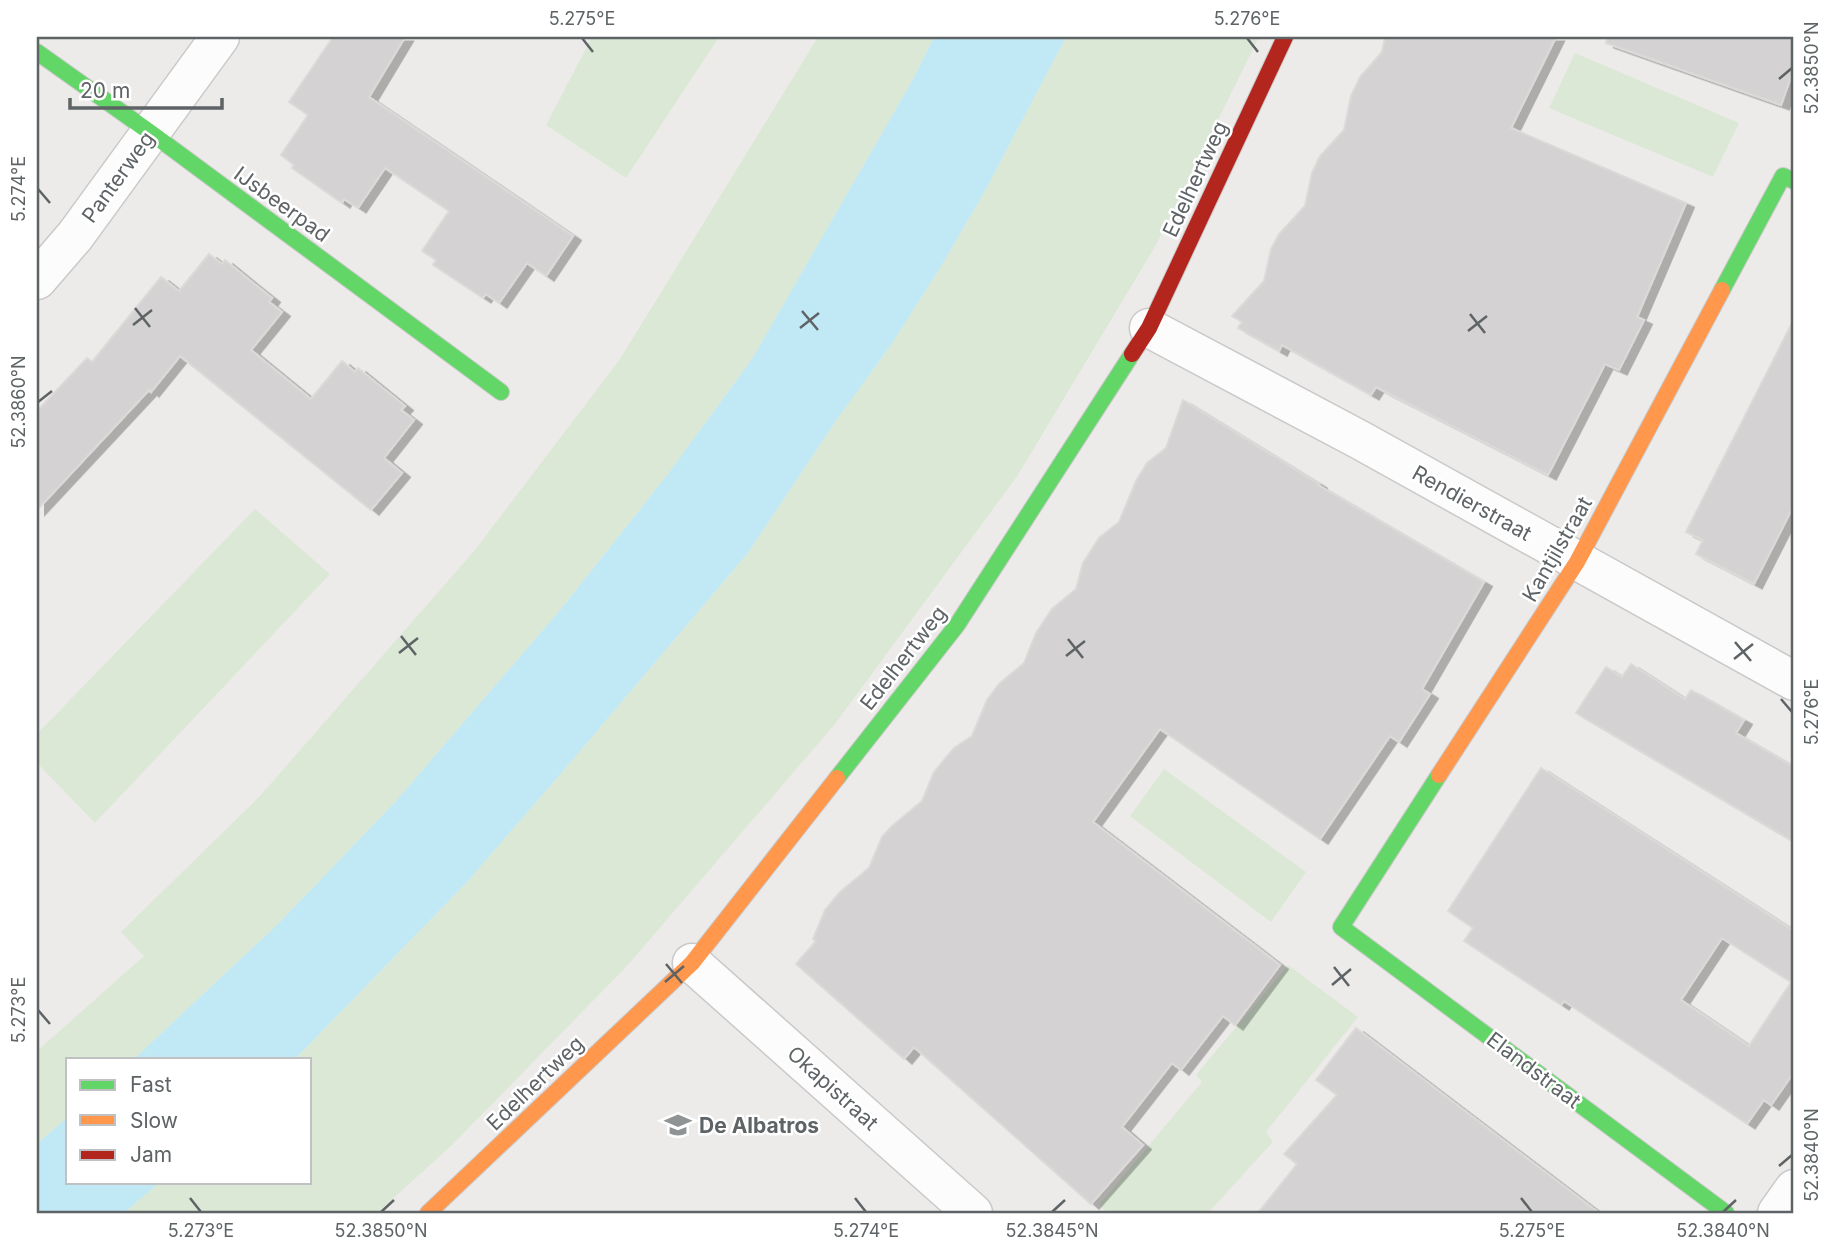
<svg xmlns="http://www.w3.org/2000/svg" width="1831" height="1250" viewBox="0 0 1831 1250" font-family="Inter,sans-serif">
	<defs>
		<filter id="shadow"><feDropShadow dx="8" dy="4.5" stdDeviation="0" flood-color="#0004"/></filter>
	</defs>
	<rect width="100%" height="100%" fill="#edebe9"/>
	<path fill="#dae8d5" d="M 592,37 L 719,37 L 626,178 L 546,125 Z
		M 818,37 L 934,37 L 912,81 L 752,359 L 668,474 L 561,609 L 396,801 L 279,923 L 134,1059 L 68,1059 L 68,1117 L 37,1144 L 37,1051 L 144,956 L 121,932 L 260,796 L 475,550 L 620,359 Z
		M 1066,37 L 1259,37 L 1156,245 L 1018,475 L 835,724 L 627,966 L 452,1145 L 377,1213 L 124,1213 L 160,1182 L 310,1182 L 310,1059 L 295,1059 L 467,882 L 563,771 L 747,554 L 835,422 L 891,345 L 943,263 L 986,189 Z
		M 1575,53 L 1739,123 L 1713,177 L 1549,108 Z
		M 255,509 L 330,574 L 95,823 L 37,763 L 37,734 Z
		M 1164,769 L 1306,872 L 1271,922 L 1130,816 Z
		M 1288,965 L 1358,1017 L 1266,1132 L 1273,1142 L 1208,1213 L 1108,1213 L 1099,1205 L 1202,1082 L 1196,1075 Z"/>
	<path fill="#c0e9f5" d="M 934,37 L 1066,37 L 986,189 L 943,263 L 891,345 L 835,422 L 747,554 L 563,771 L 467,882 L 295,1059 L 134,1059 L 279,923 L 396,801 L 561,609 L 668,474 L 752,359 L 912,81 Z
		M 68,1117 L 68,1182 L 160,1182 L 124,1213 L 37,1213 L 37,1144 Z"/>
	<path fill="#d4d2d2" stroke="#dcdad8" stroke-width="2" fill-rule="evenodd" filter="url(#shadow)" d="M 333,37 L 405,37 L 369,97 L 573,236 L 546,276 L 527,263 L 499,303 L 486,294 L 483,298 L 433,265 L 436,260 L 422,251 L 449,211 L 385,168 L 358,208 L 344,199 L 342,203 L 292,168 L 294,165 L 281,155 L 308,115 L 289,102 Z
		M 1385,37 L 1556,37 L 1511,128 L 1686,203 L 1637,317 L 1644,320 L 1619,370 L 1605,364 L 1548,475 L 1376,387 L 1371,395 L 1282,345 L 1279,351 L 1238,328 L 1242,322 L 1232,316 L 1264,281 L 1271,249 L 1279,234 L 1305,206 L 1312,173 L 1320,156 L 1344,130 L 1351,96 L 1360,77 L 1382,52 Z
		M 1607,37 L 1794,37 L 1794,68 L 1781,105 L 1606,43 Z
		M 209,254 L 222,264 L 225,260 L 252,282 L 272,298 L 269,302 L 282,312 L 251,350 L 311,399 L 342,361 L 355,372 L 358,368 L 405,406 L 401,410 L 414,420 L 384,458 L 402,473 L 371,510 L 180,356 L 151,392 L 149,390 L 37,510 L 37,411 L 87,358 L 92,362 L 161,277 L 179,291 Z
		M 1794,319 L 1794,505 L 1754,584 L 1696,554 L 1703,540 L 1686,532 Z
		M 1183,400 L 1319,484 L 1318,485 L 1484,582 L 1422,689 L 1430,694 L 1399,742 L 1390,736 L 1320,839 L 1160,729 L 1093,822 L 1280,965 L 1235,1025 L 1223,1016 L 1181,1070 L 1172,1063 L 1122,1127 L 1143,1145 L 1091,1204 L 914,1047 L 904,1059 L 796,964 L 816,941 L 813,939 L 825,910 L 840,892 L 869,868 L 882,837 L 892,826 L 922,801 L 934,772 L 954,748 L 972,736 L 987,700 L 999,684 L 1024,663 L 1036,633 L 1052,609 L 1076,589 L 1083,563 L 1099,538 L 1119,522 L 1136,481 L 1147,463 L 1166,448 Z
		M 1631,664 L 1685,699 L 1691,690 L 1744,720 L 1736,733 L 1794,767 L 1794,842 L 1576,713 L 1606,667 L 1622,677 Z
		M 1541,768 L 1794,931 L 1794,1072 L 1771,1105 L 1764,1100 L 1747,1124 L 1564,1001 L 1561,1005 L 1464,941 L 1473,928 L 1448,911 ZM 1722,938 L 1791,982 L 1749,1046 L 1681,1000 Z
		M 1356,1028 L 1419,1076 L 1599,1213 L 1258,1213 L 1297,1164 L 1284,1154 L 1337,1095 L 1316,1080 Z"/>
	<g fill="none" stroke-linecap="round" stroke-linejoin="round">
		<g stroke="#cac9c9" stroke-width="41">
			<path id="street" d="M 37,280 L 75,236 L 220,37
				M 1149,328 L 1360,440 L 1794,681
				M 692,963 L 973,1213
				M 1777,1213 L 1794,1189"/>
		</g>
		<g stroke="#c9c9c9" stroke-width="18">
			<path id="fast" d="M 37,52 L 151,133 L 501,392
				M 1722,290 L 1783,176 L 1794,181
				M 1439,775 L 1341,927 L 1726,1213
				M 837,778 L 957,625 L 1132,354"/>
		</g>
		<g stroke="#c9c9c9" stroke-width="18">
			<path id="slow" d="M 1439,775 L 1577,562 L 1722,290
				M 428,1213 L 692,963 L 837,778"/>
		</g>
		<g stroke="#c9c9c9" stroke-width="18">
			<path id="jam" d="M 1132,354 L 1149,328 L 1285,37"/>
		</g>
		<use href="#street" stroke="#fcfcfc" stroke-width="38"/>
		<use href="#fast" stroke="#63d668" stroke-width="16"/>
		<use href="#slow" stroke="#ff974d" stroke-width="16"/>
		<use href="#jam" stroke="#b3261e" stroke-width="16"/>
	</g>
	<path fill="none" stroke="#5e6366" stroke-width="2.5" d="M 582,38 L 593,52M 1247,38 L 1258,52M 1779,79 L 1792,68M 38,189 L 50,203M 135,308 L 150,327M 802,311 L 818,330M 1470,314 L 1485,333M 133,325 L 152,310M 800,328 L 819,313M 1468,331 L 1487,316M 38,402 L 52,391M 401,636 L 416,655M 1068,639 L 1083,658M 1735,642 L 1751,661M 399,653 L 418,638M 1066,656 L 1085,641M 1734,659 L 1753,644M 1781,699 L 1792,712M 666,964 L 682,983M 1334,967 L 1349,986M 665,982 L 684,966M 1332,985 L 1351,969M 38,1010 L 50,1024M 1779,1166 L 1792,1155M 190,1198 L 201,1212M 855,1198 L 866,1212M 1521,1198 L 1532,1212M 381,1212 L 394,1200M 1052,1212 L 1065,1200M 1723,1212 L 1736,1200"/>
	<defs>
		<g id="school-bare" transform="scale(2.1)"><path d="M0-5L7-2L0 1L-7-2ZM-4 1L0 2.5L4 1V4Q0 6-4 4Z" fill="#909394" stroke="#fff" stroke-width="2.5" paint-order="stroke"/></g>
	</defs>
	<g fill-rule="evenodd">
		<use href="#school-bare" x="678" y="1125"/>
	</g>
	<g text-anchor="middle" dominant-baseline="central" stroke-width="5" stroke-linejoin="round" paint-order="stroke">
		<g font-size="21" fill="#5e6366" stroke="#fff">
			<text transform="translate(118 177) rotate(-54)">Panterweg</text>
			<text transform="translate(1195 179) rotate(-65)">Edelhertweg</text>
			<text transform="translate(282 204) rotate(36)">IJsbeerpad</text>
			<text transform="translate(1472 503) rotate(29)">Rendierstraat</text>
			<text transform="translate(1557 549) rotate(-60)">Kantjilstraat</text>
			<text transform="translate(903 658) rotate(-52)">Edelhertweg</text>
			<text transform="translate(1534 1070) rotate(37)">Elandstraat</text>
			<text transform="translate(535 1083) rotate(-44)">Edelhertweg</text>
			<text transform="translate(833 1088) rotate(42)">Okapistraat</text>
		</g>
		<g font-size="21" font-weight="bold" fill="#5e6366" stroke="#fff" text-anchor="start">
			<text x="699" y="1125">De Albatros</text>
		</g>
	</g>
	<rect width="1831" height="1250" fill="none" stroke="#ffffff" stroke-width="77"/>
	<rect x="66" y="1058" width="245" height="126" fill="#ffffff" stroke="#bfc1c2" stroke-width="2"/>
	<rect x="80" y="1080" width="35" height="10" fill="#63d668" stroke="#bfc1c2" stroke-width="2"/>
	<text x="130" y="1092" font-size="21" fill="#5e6366">Fast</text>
	<rect x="80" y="1115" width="35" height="10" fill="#ff974d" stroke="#bfc1c2" stroke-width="2"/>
	<text x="130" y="1128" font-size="21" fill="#5e6366">Slow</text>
	<rect x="80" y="1150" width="35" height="10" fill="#b3261e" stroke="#bfc1c2" stroke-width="2"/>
	<text x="130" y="1162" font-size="21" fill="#5e6366">Jam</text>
	<path d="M70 98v10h152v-10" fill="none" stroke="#5e6366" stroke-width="3.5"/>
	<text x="80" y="98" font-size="21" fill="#5e6366" stroke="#ffffff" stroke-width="5" paint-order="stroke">20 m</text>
	<rect x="38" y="38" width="1754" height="1174" fill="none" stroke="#5e6366" stroke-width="2.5"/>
	<g font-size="18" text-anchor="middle" fill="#5e6366">
		<text x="582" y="25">5.275°E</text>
		<text x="1247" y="25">5.276°E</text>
		<text transform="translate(1812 68) rotate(-90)" y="6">52.3850°N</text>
		<text transform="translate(19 189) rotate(-90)" y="6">5.274°E</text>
		<text transform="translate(19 402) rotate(-90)" y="6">52.3860°N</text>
		<text transform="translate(1812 712) rotate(-90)" y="6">5.276°E</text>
		<text transform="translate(19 1010) rotate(-90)" y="6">5.273°E</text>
		<text transform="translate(1812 1155) rotate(-90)" y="6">52.3840°N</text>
		<text x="201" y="1237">5.273°E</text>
		<text x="381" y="1237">52.3850°N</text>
		<text x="866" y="1237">5.274°E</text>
		<text x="1052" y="1237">52.3845°N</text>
		<text x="1532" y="1237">5.275°E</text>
		<text x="1723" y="1237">52.3840°N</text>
	</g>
</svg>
